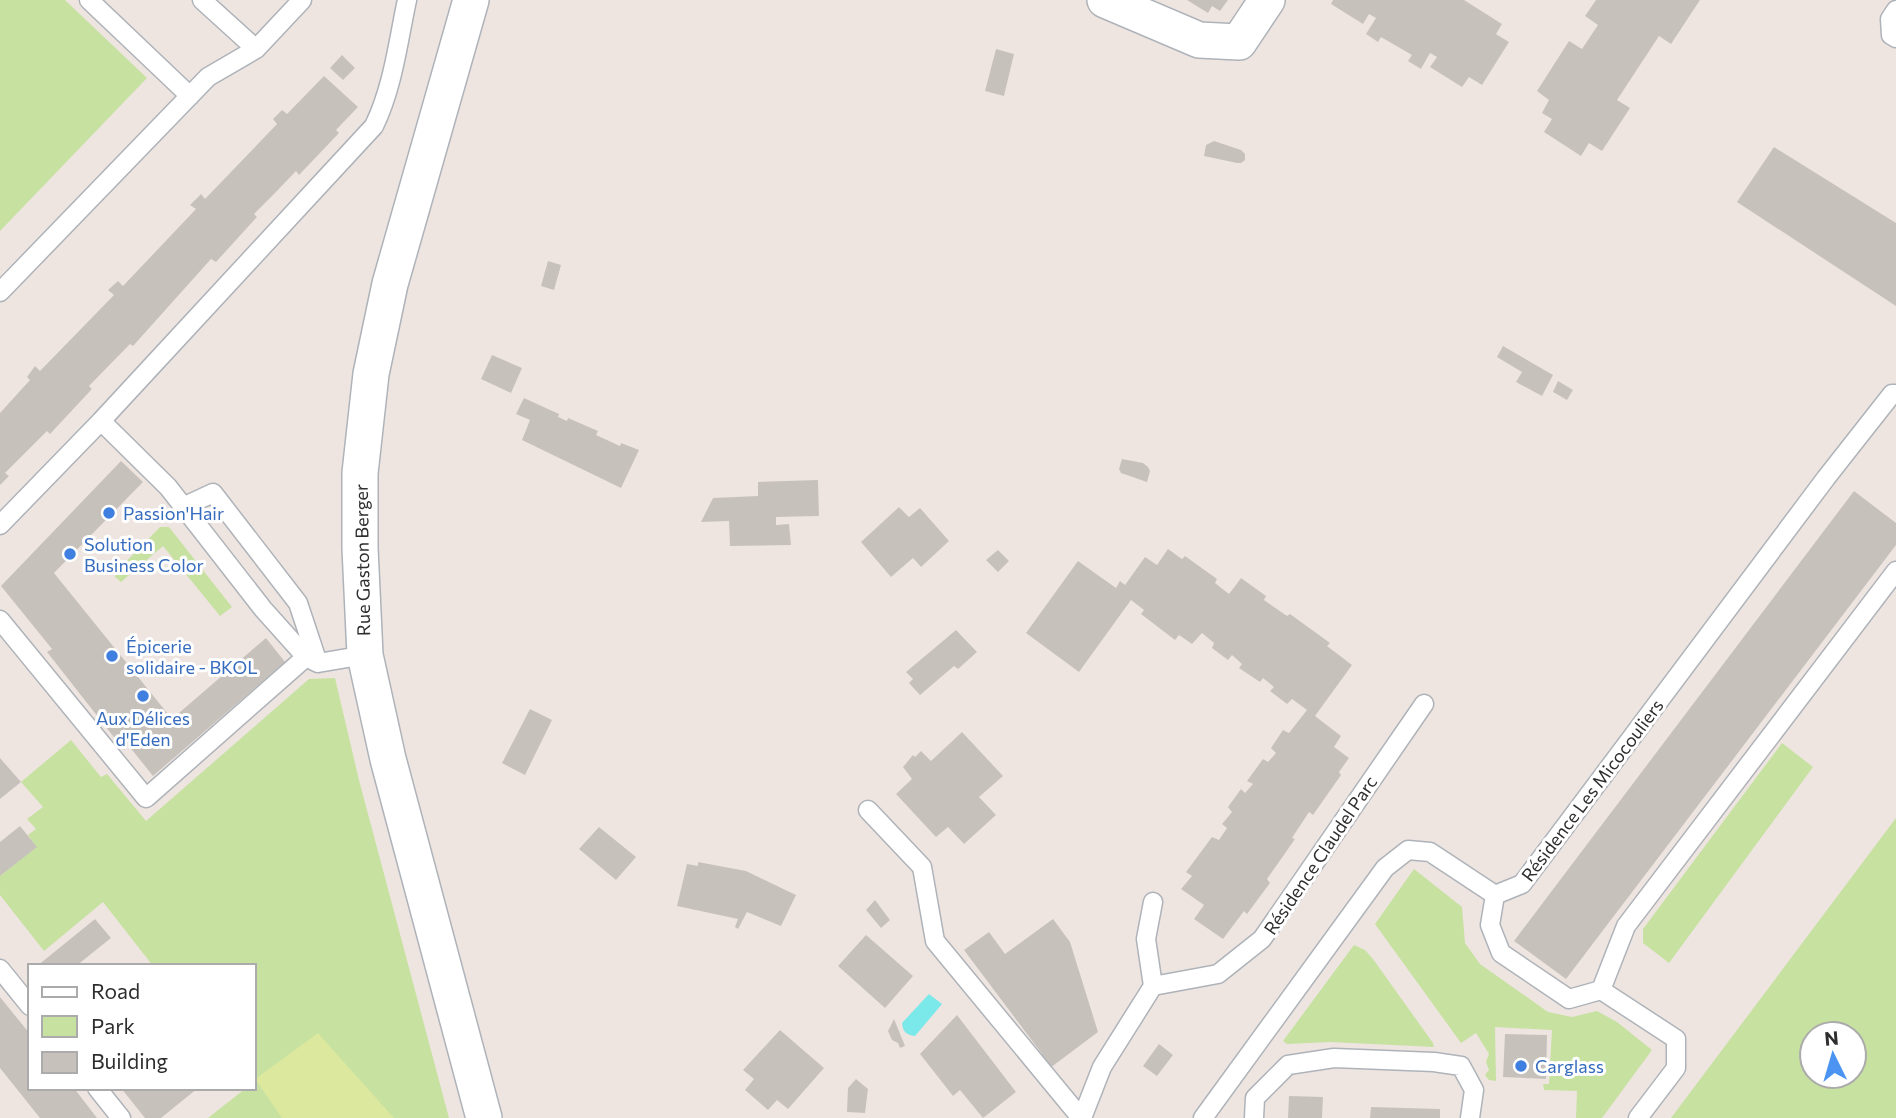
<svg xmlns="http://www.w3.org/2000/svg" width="1896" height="1118" viewBox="0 0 1896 1118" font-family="Commissioner,sans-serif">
	<rect width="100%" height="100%" fill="#eee5e1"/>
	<path fill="#c7e1a1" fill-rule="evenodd" d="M 0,0 L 65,0 L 147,78 L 0,231 Z
		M 160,527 L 169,527 L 232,607 L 220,616 L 163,546 L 121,582 L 115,577 L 116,572 Z
		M 335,678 L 359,780 L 449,1118 L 208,1118 L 246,1088 L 254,1088 L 254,966 L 153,966 L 103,902 L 44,951 L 0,895 L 0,876 L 36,847 L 28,835 L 36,829 L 27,819 L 43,807 L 21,782 L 71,740 L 101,777 L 107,774 L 146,821 L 309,679 Z
		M 1782,743 L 1813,767 L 1669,963 L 1643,943 L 1643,929 Z
		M 1896,818 L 1896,1118 L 1671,1118 ZM 1812,1034 L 1854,1034 L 1854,1076 L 1812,1076 Z
		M 1414,869 L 1462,907 L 1465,943 L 1480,964 L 1548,1012 L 1572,1017 L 1597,1011 L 1617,1022 L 1652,1050 L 1602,1118 L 1576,1118 L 1577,1091 L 1544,1090 L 1543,1084 L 1549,1084 L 1552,1030 L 1495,1027 L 1496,1081 L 1489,1080 L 1485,1075 L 1489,1070 L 1486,1062 L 1489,1054 L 1476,1033 L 1461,1043 L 1375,924 Z
		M 1354,945 L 1365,950 L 1373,959 L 1433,1043 L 1434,1047 L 1330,1042 L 1287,1044 L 1283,1041 Z"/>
	<path fill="#dbe89e" d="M 318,1033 L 394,1118 L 282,1118 L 255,1079 Z"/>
	<path fill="#7be8ea" d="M 929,994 L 942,1004 L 915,1036 C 906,1035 903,1032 902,1023 Z"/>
	<path fill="#c7c1bc" d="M 1187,0 L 1228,0 L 1220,11 L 1212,6 L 1208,13 Z
		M 1333,0 L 1464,0 L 1502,24 L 1496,34 L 1509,42 L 1482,85 L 1469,77 L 1462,87 L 1430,67 L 1437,57 L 1430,53 L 1421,69 L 1408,61 L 1412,55 L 1381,37 L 1378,42 L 1366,34 L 1376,18 L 1369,14 L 1363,24 L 1331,4 Z
		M 1596,0 L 1700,0 L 1671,44 L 1659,36 L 1617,100 L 1630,108 L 1602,151 L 1589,143 L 1581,156 L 1544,132 L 1552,119 L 1542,113 L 1549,100 L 1537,91 L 1569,41 L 1582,49 L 1598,25 L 1585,16 Z
		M 996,49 L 1014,54 L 1004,96 L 985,91 Z
		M 342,55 L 355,68 L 343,80 L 330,68 Z
		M 324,76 L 358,107 L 336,130 L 339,133 L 299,175 L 296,171 L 274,194 L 254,214 L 257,217 L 216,262 L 211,259 L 133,346 L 130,344 L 89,386 L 92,389 L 50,434 L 47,431 L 5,473 L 9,476 L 0,485 L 0,413 L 30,380 L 27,377 L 35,366 L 40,371 L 114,295 L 108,290 L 118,281 L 123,286 L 196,209 L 190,205 L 201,194 L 205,199 L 277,124 L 273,119 L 282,110 L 287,114 Z
		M 1214,141 L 1241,150 L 1245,154 L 1245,160 L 1241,163 L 1237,163 L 1204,156 L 1206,145 Z
		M 1774,147 L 1896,223 L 1896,306 L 1737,202 Z
		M 548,261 L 561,265 L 554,290 L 541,286 Z
		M 1503,346 L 1553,375 L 1542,396 L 1516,382 L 1522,372 L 1497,357 Z
		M 492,355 L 522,368 L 511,393 L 481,379 Z
		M 1558,381 L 1573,390 L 1567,400 L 1553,392 Z
		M 524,398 L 559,414 L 558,417 L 567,421 L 568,418 L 598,431 L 596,435 L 620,446 L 621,443 L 639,450 L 621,488 L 522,440 L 530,420 L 516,414 Z
		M 1122,459 L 1143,463 L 1148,467 L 1150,471 L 1147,482 L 1121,473 L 1119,469 Z
		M 121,461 L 143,482 L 54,573 L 172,719 L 266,638 L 285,662 L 153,776 L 129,746 L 124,750 L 47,652 L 52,649 L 1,586 Z
		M 818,480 L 819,516 L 776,517 L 776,525 L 789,524 L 791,545 L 730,546 L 729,521 L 701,522 L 713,498 L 758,496 L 758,482 Z
		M 1854,491 L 1896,523 L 1896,545 L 1566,979 L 1514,941 Z
		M 899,507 L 909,517 L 920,508 L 949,541 L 921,567 L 913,558 L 891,577 L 861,542 Z
		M 1168,549 L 1182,559 L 1185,556 L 1217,579 L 1215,583 L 1229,594 L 1241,578 L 1266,596 L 1264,600 L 1287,616 L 1290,614 L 1330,643 L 1327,646 L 1352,665 L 1315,716 L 1341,736 L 1334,747 L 1349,758 L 1339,772 L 1341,775 L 1313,815 L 1309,812 L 1292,838 L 1295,839 L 1267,879 L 1270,883 L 1247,914 L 1244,911 L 1223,939 L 1194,919 L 1204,905 L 1181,889 L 1192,876 L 1186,872 L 1212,837 L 1219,840 L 1227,828 L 1222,824 L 1232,812 L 1228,807 L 1241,789 L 1245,793 L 1253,784 L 1247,781 L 1263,759 L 1268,762 L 1276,753 L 1271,748 L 1283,730 L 1289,733 L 1307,710 L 1292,699 L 1287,704 L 1270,691 L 1274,687 L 1263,678 L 1260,682 L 1239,668 L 1242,664 L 1232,655 L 1228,660 L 1212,648 L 1214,643 L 1202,633 L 1192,644 L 1179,635 L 1175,640 L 1141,614 L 1144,610 L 1131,600 L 1079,672 L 1026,633 L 1078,561 L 1116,588 L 1120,581 L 1125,585 L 1145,557 L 1157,565 Z
		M 998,550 L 1009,561 L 998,572 L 986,560 Z
		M 956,630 L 977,652 L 958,669 L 954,666 L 920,695 L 909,683 L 913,679 L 906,672 Z
		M 530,709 L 552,720 L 525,775 L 502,763 Z
		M 962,732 L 1003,776 L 979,797 L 996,815 L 964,844 L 948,827 L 936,837 L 896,794 L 912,779 L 903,767 L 913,755 L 915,757 L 921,751 L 931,761 Z
		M 0,758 L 21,782 L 0,799 Z
		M 20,826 L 37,847 L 0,876 L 0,842 Z
		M 599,827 L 636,857 L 616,880 L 579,849 Z
		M 698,862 L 746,871 L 796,895 L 781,926 L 747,912 L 738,929 L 735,927 L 738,919 L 677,906 L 687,864 L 698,866 Z
		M 875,900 L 890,920 L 881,928 L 866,910 Z
		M 95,919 L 111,938 L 76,966 L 37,966 Z
		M 1053,919 L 1070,942 L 1098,1032 L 1050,1068 L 1041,1055 L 1042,1054 L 964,950 L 989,932 L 1005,954 Z
		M 866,935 L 913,976 L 885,1008 L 838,966 Z
		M 0,997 L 30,1034 L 30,1088 L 74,1088 L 97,1118 L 40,1118 L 0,1068 Z
		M 957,1015 L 1016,1092 L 983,1118 L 960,1090 L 953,1096 L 920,1054 Z
		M 894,1019 L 905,1046 L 900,1048 L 898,1043 L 892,1040 L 888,1031 Z
		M 780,1030 L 824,1068 L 788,1109 L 777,1100 L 768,1110 L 745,1090 L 754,1079 L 743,1070 Z
		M 1505,1034 L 1547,1035 L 1546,1079 L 1503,1077 Z
		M 1159,1044 L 1173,1055 L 1157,1076 L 1143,1066 Z
		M 856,1079 L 868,1089 L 865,1113 L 847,1112 L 848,1088 Z
		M 121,1088 L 198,1088 L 161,1118 L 145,1118 Z
		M 1289,1096 L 1323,1097 L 1322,1118 L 1288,1118 Z
		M 1371,1107 L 1440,1109 L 1440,1118 L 1370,1118 Z"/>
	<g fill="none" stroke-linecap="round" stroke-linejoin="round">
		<g stroke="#aeb3b9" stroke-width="21">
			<path id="lane" d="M 89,0 L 190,96
				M 202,0 L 256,49
				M 1896,10 L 1890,19 L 1891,35 L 1896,38
				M 0,292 L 208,77 L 256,49 L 302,0
				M 101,421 L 168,487 L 263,609 L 306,657 L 318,663 L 365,655
				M 183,507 L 213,493 L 298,603 L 318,663
				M 0,525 L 101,421 L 374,126 C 393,87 398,42 407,0
				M 0,620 L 146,798 L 306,657
				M 868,810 L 922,867 L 935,941 L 1081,1118
				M 1495,895 L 1490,925 L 1501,953 L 1569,999 L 1601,990 L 1676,1039 L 1676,1068 L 1638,1118
				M 0,969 L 30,1006
				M 1153,986 L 1218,974 L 1262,939 L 1424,704
				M 1601,990 L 1626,926 L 1896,571
				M 97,1088 L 121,1118
				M 1082,1118 L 1102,1067 L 1153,986 L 1146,939 L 1153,902
				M 1203,1118 L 1385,868 L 1408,850 L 1430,852 L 1495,895 L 1522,884 L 1826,478 L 1892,394 L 1896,394
				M 1254,1118 L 1255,1098 L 1288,1065 L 1334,1058 L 1434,1062 L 1461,1066 L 1474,1090 L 1470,1118"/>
		</g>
		<g stroke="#aeb3b9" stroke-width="38">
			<path id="street" d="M 471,0 L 390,284 L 371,374 L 360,473 L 360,548 L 365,655 L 388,759 L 484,1118
				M 1105,0 L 1199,40 L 1239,42 L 1267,0"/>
		</g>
		<use href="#lane" stroke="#fff" stroke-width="18"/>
		<use href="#street" stroke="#fff" stroke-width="35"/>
	</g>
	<g fill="#3f7fe0" stroke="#fff" stroke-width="2.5">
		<circle cx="109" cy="513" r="7"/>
		<circle cx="70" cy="554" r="7"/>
		<circle cx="112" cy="656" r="7"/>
		<circle cx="143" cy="696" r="7"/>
		<circle cx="1521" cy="1066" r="7"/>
	</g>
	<g text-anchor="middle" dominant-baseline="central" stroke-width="6" stroke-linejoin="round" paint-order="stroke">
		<g font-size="18" fill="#366cbe" stroke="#fff" text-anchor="start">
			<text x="123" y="513">Passion'Hair</text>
			<text x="84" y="544">Solution<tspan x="84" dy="21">Business Color</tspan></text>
			<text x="126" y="646">Épicerie<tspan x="126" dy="21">solidaire - BKOL</tspan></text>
			<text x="143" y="718" text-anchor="middle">Aux Délices<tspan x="143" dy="21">d'Eden</tspan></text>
			<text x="1535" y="1066">Carglass</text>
		</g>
		<g font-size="18" fill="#2e2e2e" stroke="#fff">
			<text transform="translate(362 560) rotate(-91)">Rue Gaston Berger</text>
			<text transform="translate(1592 790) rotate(-53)">Résidence Les Micocouliers</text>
			<text transform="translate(1320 855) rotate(-56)">Résidence Claudel Parc</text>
		</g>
	</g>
	<rect x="28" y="964" width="228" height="126" fill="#ffffff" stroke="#ababab" stroke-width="2"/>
	<rect x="42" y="987" width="35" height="10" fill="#ffffff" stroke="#ababab" stroke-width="2"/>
	<text x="91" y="999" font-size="21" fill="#2e2e2e">Road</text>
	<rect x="42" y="1016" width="35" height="21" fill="#c7e1a1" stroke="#ababab" stroke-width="2"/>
	<text x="91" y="1034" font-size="21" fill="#2e2e2e">Park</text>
	<rect x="42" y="1052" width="35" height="21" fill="#c7c1bc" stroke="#ababab" stroke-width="2"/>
	<text x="91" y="1069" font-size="21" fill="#2e2e2e">Building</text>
	<g transform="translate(1833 1055) rotate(355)"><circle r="33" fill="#ffffff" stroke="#ababab" stroke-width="2"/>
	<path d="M0-5L12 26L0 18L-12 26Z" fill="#4b94f1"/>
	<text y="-10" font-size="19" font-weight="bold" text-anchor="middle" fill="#2e2e2e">N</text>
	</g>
</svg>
